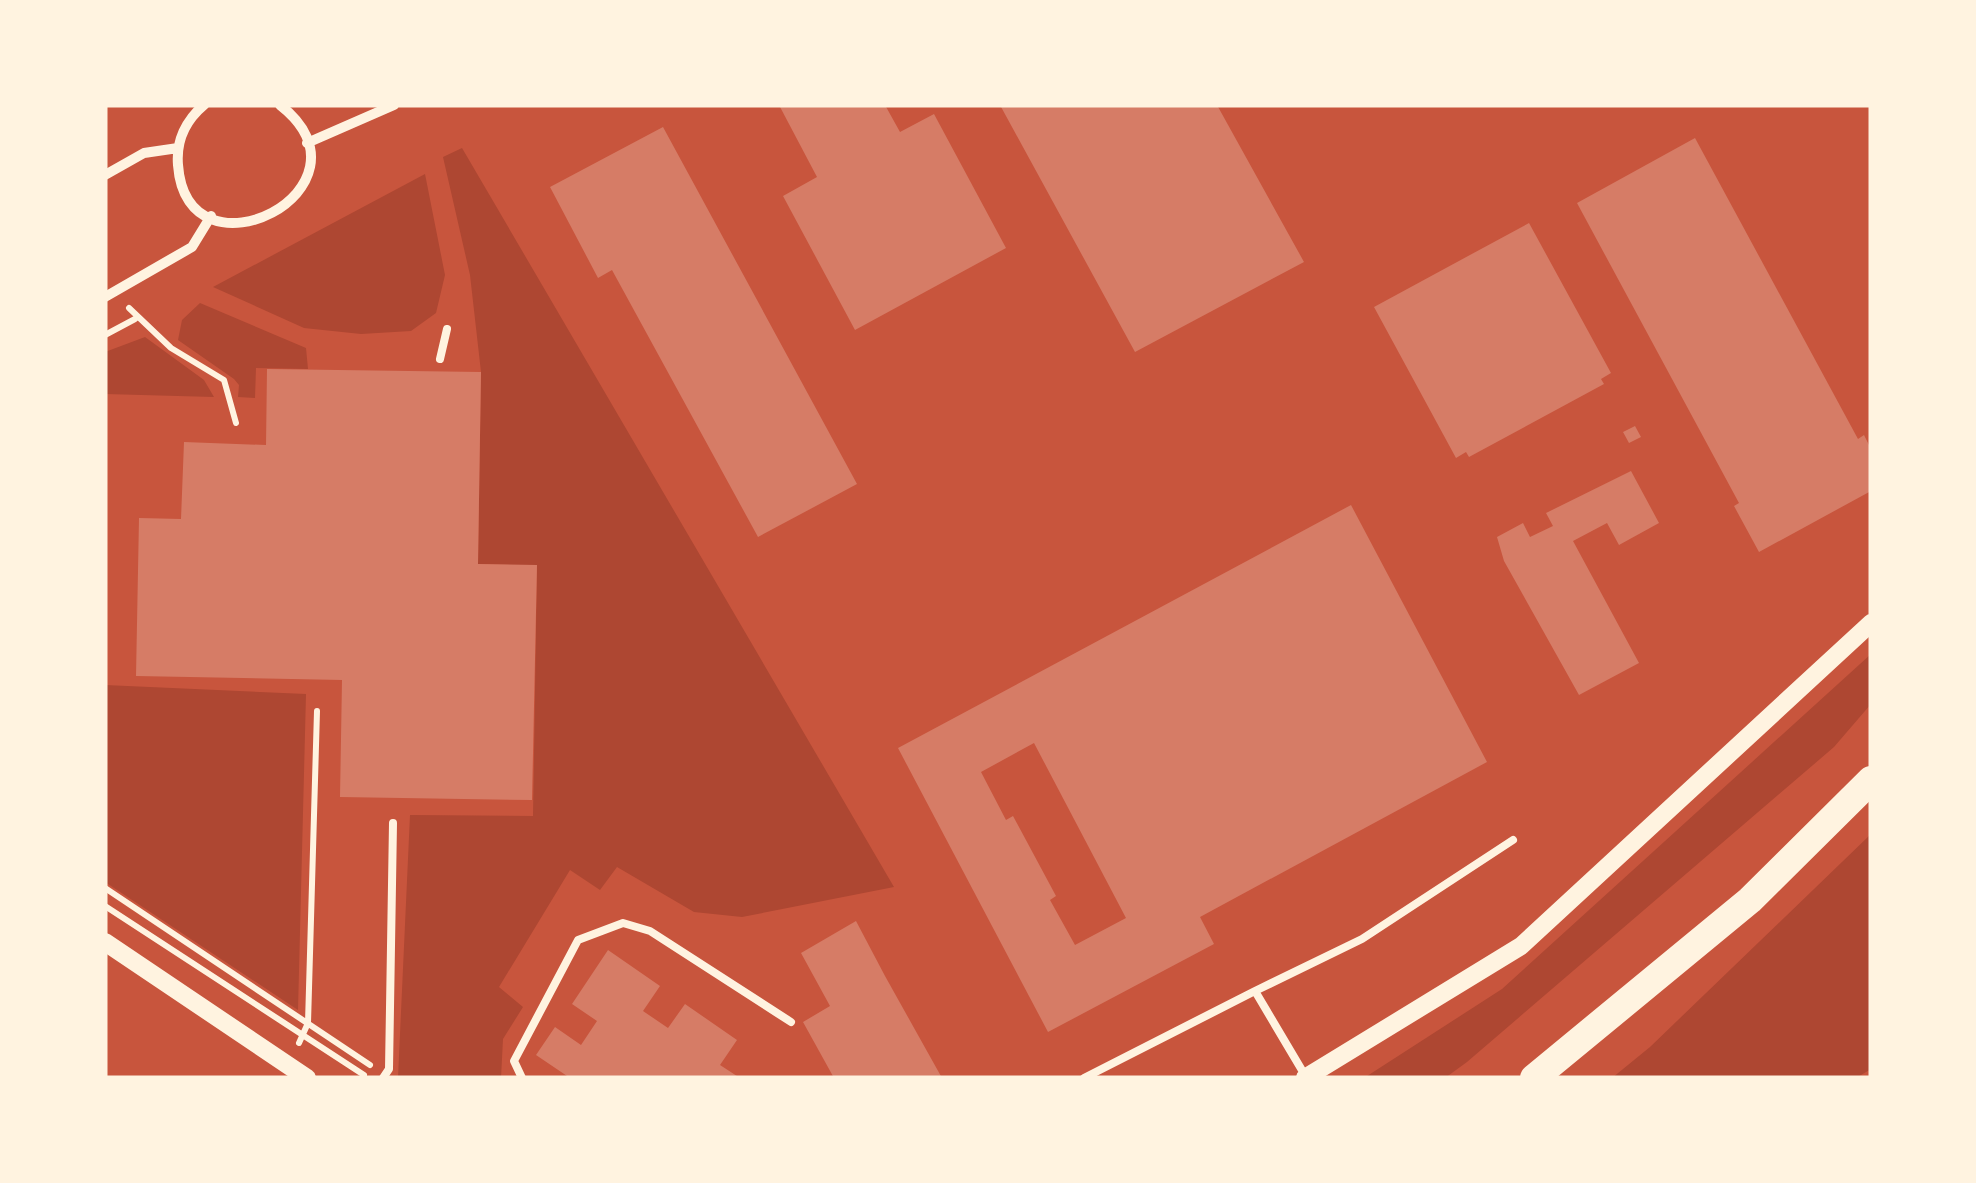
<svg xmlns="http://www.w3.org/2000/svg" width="1976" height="1183" viewBox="0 0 1976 1183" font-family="'Nunito Sans',sans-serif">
	<rect width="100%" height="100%" fill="#c8553d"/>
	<path fill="#ae4732" d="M 462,148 L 894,887 L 742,917 L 694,912 L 617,867 L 600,890 L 570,870 L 499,987 L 523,1007 L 503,1039 L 501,1078 L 398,1078 L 410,815 L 533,816 L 537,566 L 478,564 L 481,372 L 470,275 L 443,157 Z
		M 425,174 L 445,275 L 436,313 L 411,331 L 361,334 L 304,328 L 213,287 Z
		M 200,303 L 306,348 L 308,369 L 256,368 L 255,398 L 238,397 L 239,385 L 234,379 L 178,340 L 182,320 Z
		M 145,337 L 204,380 L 214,397 L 105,394 L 105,352 Z
		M 1871,654 L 1871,704 L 1834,747 L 1467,1062 L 1445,1078 L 1364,1078 L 1502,989 Z
		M 105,685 L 306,694 L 298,1010 L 105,882 Z
		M 1871,834 L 1871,1069 L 1856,1078 L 1612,1078 L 1650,1047 Z"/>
	<path fill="#d67c66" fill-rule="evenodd" d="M 779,105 L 885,105 L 900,132 L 934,114 L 1006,248 L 855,330 L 783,196 L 817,177 Z
		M 1000,105 L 1217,105 L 1304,262 L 1135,352 Z
		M 663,127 L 857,484 L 758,537 L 612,270 L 598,278 L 550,187 Z
		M 1695,138 L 1858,439 L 1864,435 L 1871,449 L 1871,491 L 1759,552 L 1734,506 L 1739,503 L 1577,203 Z
		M 1529,223 L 1611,373 L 1601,379 L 1604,384 L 1469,457 L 1466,452 L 1456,458 L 1374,307 Z
		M 267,369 L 481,372 L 478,564 L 537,565 L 532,800 L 340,797 L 342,680 L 136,676 L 139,518 L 181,519 L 184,442 L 266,445 Z
		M 1635,426 L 1641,437 L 1629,443 L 1623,432 Z
		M 1631,471 L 1659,523 L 1619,545 L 1607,523 L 1573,541 L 1639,663 L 1579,695 L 1504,561 L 1497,537 L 1523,523 L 1530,537 L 1553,526 L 1546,513 Z
		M 1351,505 L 1487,762 L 1200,917 L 1214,944 L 1048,1032 L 898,748 ZM 1034,743 L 1126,918 L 1075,945 L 1050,900 L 1056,896 L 1013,816 L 1006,820 L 981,772 Z
		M 856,921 L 885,976 L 942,1078 L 834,1078 L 803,1022 L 830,1006 L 801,953 Z
		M 608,950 L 660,986 L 643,1011 L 668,1028 L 685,1004 L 737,1040 L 720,1065 L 740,1078 L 570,1078 L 536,1055 L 555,1027 L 581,1045 L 597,1021 L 572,1004 Z"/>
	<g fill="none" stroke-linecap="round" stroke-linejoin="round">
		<path stroke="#fff3e0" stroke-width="6" d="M 129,308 L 171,348 L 224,380 L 236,423
			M 105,335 L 135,319
			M 105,888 L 370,1065
			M 105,906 L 364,1075
			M 299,1043 L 308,1023 L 317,711"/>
		<path stroke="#fff3e0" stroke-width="8" d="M 440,359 L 447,329
			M 1255,991 L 1362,939 L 1513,840
			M 383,1078 L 389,1069 L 393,823
			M 522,1078 L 514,1061 L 578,940 L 623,923 L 650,931 L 791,1022
			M 1084,1078 L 1255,991 L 1306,1077"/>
		<path stroke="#fff3e0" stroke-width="10" d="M 204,105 C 186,120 176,141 178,165 C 187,289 386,188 280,105
			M 307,143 L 394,105
			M 105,175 L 144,153 L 178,148
			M 105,297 L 192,247 L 211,216"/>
		<path stroke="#fff3e0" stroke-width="18" d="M 105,942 L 307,1078
			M 1305,1078 L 1521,946 L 1871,623"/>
		<path stroke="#fff3e0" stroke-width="28" d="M 1534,1078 L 1750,900 L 1871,780"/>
	</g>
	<rect width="1976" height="1183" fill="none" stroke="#fff3e0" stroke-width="215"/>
</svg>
